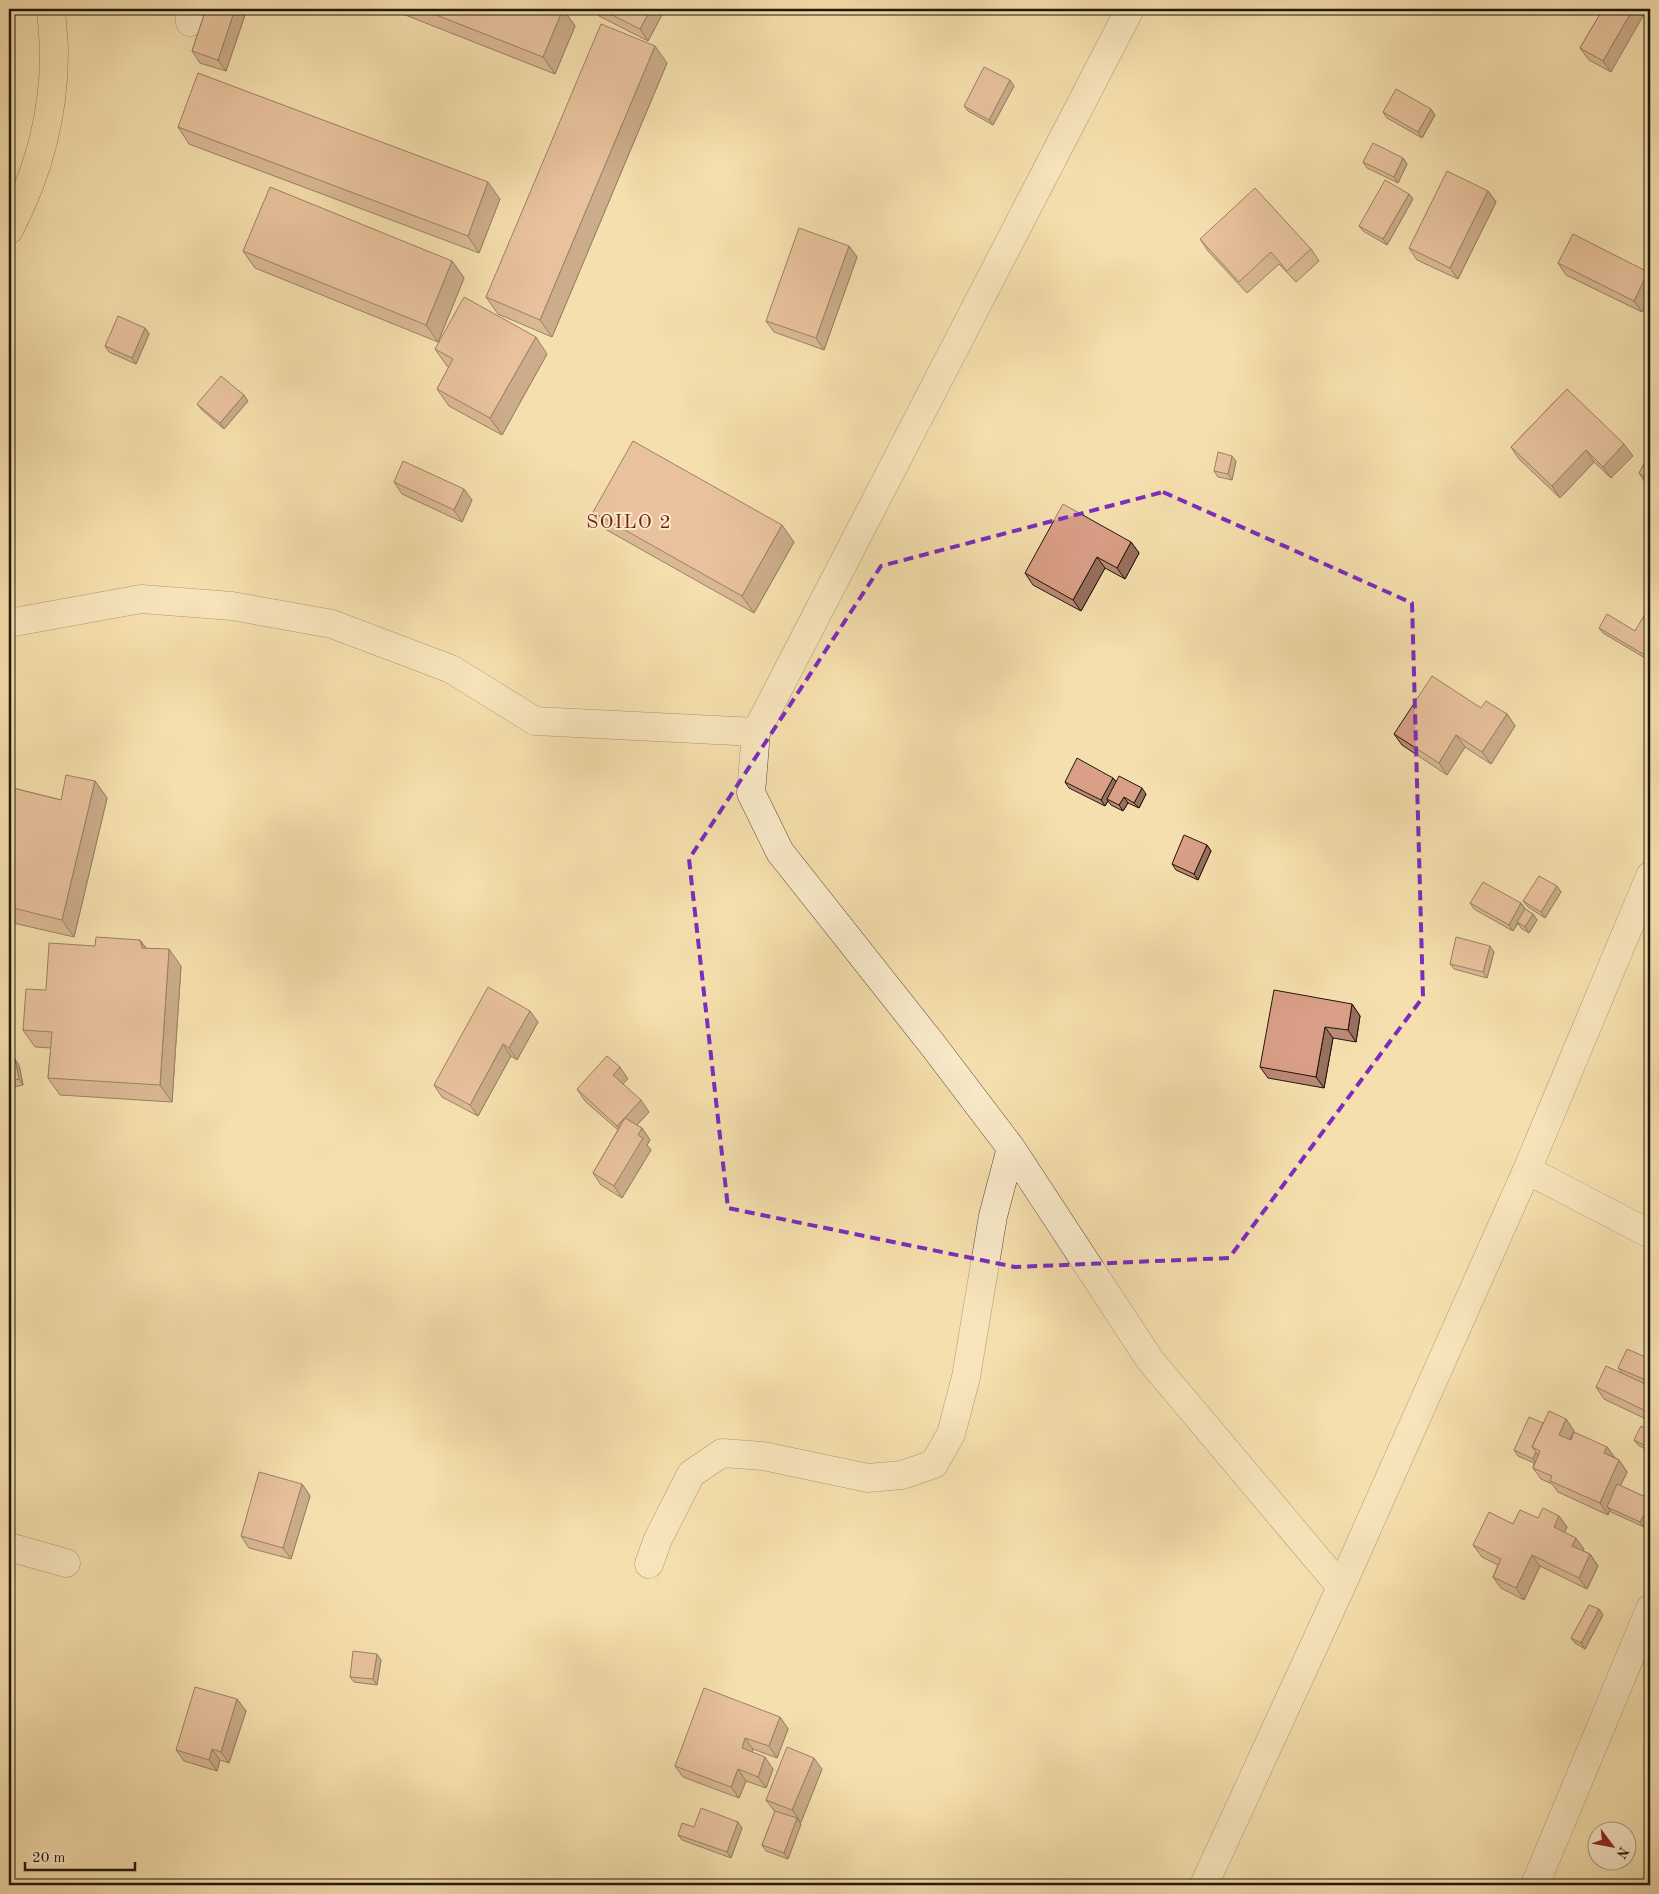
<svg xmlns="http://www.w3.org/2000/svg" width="1659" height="1894" viewBox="0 0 1659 1894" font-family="'Old Standard TT',serif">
	<rect width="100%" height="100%" fill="#f6dfae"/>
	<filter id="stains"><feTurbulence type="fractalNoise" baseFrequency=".004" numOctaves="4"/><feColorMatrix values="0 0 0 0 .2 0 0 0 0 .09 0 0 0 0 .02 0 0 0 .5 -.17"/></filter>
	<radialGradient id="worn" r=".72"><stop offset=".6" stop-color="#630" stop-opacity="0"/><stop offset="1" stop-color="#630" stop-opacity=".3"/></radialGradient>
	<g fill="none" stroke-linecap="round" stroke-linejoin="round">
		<g stroke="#554834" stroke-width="29">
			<path id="minor" d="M 189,9 L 190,22
				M 1130,9 L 756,732 L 751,793 L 780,852 L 932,1044 L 1011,1148 L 1150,1360 L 1341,1587
				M 9,623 L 141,599 L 232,606 L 332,624 L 451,669 L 535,721 L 756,732
				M 1527,1170 L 1650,1234
				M 9,1547 L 66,1563
				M 649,1564 L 658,1539 L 691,1474 L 722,1453 L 763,1456 L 868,1478 L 902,1475 L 934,1464 L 951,1434 L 966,1377 L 993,1216 L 1011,1148
				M 1204,1885 L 1341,1587 L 1527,1170 L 1650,876
				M 1535,1885 L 1650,1609"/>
		</g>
		<g stroke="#1f160b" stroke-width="29">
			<path id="highway" d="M 9,230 C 37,176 54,115 54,54 C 54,39 52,24 51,9"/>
		</g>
		<use href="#minor" stroke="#f9eaca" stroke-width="28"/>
		<use href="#highway" stroke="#f6dfae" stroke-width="28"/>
	</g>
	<path fill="#bb8974" stroke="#1f160b" d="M 206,9 L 247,9 L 226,71 L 200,63 L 192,51 Z
		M 390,9 L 563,9 L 575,26 L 555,74 Z
		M 594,9 L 665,9 L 648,41 L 599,16 Z
		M 1603,9 L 1611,72 L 1589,60 L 1580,48 Z
		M 667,63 L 552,337 L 498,314 L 486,297 Z
		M 1014,86 L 993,125 L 968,111 L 964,106 Z
		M 1383,112 L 1435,115 L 1422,138 L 1387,118 Z
		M 178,127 L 500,199 L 479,253 L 189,144 Z
		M 1403,158 L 1407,164 L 1398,183 L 1367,168 L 1363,162 Z
		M 1488,191 L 1496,202 L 1458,279 L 1417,260 L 1409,248 Z
		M 1409,194 L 1413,199 L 1387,245 L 1363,231 L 1359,226 Z
		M 1200,239 L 1311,249 L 1319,261 L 1296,282 L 1279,264 L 1247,293 L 1208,251 Z
		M 849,246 L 857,257 L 824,350 L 774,332 L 766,321 Z
		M 243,251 L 452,261 L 464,278 L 438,342 L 255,268 Z
		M 1558,263 L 1650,275 L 1650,296 L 1642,312 L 1566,275 Z
		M 145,328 L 149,334 L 136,364 L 109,352 L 105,346 Z
		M 435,349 L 547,354 L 502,435 L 449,406 L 437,389 L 449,367 L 447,366 Z
		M 1567,389 L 1633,456 L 1611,478 L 1594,462 L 1560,498 L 1519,459 L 1511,447 Z
		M 248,401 L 224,429 L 202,410 L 197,404 Z
		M 1650,453 L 1650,486 L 1647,485 L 1639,473 Z
		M 1236,461 L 1232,480 L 1218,477 L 1214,471 Z
		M 394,482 L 472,500 L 462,522 L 402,494 Z
		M 593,512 L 794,542 L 754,613 L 605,529 Z
		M 1131,542 L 1139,553 L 1125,579 L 1105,568 L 1081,611 L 1033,585 L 1025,573 Z
		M 1650,617 L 1650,661 L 1603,633 L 1599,628 L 1635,631 Z
		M 1481,708 L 1507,714 L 1515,726 L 1491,764 L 1465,747 L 1447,775 L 1402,745 L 1394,734 Z
		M 1113,778 L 1116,782 L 1146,794 L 1139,808 L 1128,803 L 1123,811 L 1111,805 L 1108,801 L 1105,806 L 1069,788 L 1065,782 Z
		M 95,781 L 107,798 L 74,937 L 9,922 L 9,787 L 61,800 Z
		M 1207,845 L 1211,851 L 1198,880 L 1176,870 L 1172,864 Z
		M 1561,892 L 1545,918 L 1528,907 L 1523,901 Z
		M 1470,903 L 1521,903 L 1525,909 L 1533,914 L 1537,920 L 1529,933 L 1521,928 L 1518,923 L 1513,931 L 1474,909 Z
		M 140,940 L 146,948 L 181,966 L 172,1102 L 60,1095 L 48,1078 L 51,1048 L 35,1047 L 23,1030 L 46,990 L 95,946 Z
		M 1494,952 L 1487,978 L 1454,969 L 1450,964 Z
		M 1352,1004 L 1360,1016 L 1356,1042 L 1333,1038 L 1324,1088 L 1268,1078 L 1260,1067 Z
		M 538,1022 L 517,1060 L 511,1056 L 478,1116 L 442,1097 L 434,1085 Z
		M 9,1060 L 19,1065 L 23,1085 L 9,1088 Z
		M 628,1079 L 623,1084 L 649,1112 L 637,1125 L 642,1128 L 650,1140 L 647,1145 L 651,1150 L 622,1198 L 601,1185 L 593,1173 L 618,1130 L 585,1101 L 577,1089 Z
		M 1650,1359 L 1650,1421 L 1604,1399 L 1596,1387 L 1622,1373 L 1618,1368 Z
		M 1566,1419 L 1574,1431 L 1570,1440 L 1607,1447 L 1615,1458 L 1619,1460 L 1627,1472 L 1620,1486 L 1650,1499 L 1650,1522 L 1648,1521 L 1644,1527 L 1611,1512 L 1610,1510 L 1608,1515 L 1558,1492 L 1552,1484 L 1541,1479 L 1533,1468 L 1534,1463 L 1518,1456 L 1514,1450 L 1543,1423 Z
		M 1650,1431 L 1650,1452 L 1638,1445 L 1634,1440 Z
		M 302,1484 L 310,1496 L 291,1559 L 249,1548 L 241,1536 Z
		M 1559,1516 L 1567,1527 L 1564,1532 L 1584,1549 L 1583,1551 L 1590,1554 L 1598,1566 L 1587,1589 L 1540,1566 L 1524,1600 L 1501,1588 L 1493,1577 L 1498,1565 L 1482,1557 L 1473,1545 L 1513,1524 L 1538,1518 Z
		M 1599,1609 L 1603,1615 L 1585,1649 L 1575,1643 L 1571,1638 Z
		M 381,1660 L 377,1685 L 354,1682 L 350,1677 Z
		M 237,1699 L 246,1711 L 229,1763 L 220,1760 L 217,1771 L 184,1761 L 176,1750 Z
		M 780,1717 L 788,1729 L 777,1758 L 753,1749 L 752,1752 L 773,1769 L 766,1788 L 746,1781 L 739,1798 L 683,1777 L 675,1766 Z
		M 822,1769 L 801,1822 L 798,1821 L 801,1824 L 788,1859 L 766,1851 L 762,1845 L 775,1812 L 766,1800 Z
		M 694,1827 L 742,1828 L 731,1858 L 682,1840 L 678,1835 Z"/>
	<path fill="#996f5e" stroke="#1f160b" d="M 235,9 L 247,9 L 226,71 L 218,60 Z
		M 563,9 L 575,26 L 555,74 L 543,57 Z
		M 651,9 L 665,9 L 648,41 L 640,29 Z
		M 1633,9 L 1647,9 L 1611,72 L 1603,61 Z
		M 655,46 L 667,63 L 552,337 L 540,320 Z
		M 1010,80 L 1014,86 L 993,125 L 989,120 Z
		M 1431,109 L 1435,115 L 1422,138 L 1418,132 Z
		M 1403,158 L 1407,164 L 1398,183 L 1394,177 Z
		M 488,182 L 500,199 L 479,253 L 468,236 Z
		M 1488,191 L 1496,202 L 1458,279 L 1450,268 Z
		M 1409,194 L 1413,199 L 1387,245 L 1383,239 Z
		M 849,246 L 857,257 L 824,350 L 816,338 Z
		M 452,261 L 464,278 L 438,342 L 426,325 Z
		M 1648,272 L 1650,275 L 1650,296 L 1642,312 L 1634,301 Z
		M 145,328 L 149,334 L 136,364 L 132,358 Z
		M 536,337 L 547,354 L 502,435 L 490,418 Z
		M 244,395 L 248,401 L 224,429 L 220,423 Z
		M 1624,444 L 1633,456 L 1611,478 L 1603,467 Z
		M 1586,450 L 1594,462 L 1560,498 L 1552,486 Z
		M 1232,456 L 1236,461 L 1232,480 L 1228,474 Z
		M 464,489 L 472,500 L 462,522 L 454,510 Z
		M 782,525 L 794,542 L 754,613 L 742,596 Z
		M 1131,542 L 1139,553 L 1125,579 L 1117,568 Z
		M 1097,557 L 1105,568 L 1081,611 L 1073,600 Z
		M 1507,714 L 1515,726 L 1491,764 L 1482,752 Z
		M 1456,735 L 1465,747 L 1447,775 L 1439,763 Z
		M 1113,778 L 1117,783 L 1107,799 L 1108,801 L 1105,806 L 1101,800 Z
		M 95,781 L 107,798 L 74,937 L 62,920 Z
		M 1142,788 L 1146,794 L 1139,808 L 1134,803 Z
		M 1124,797 L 1128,803 L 1123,811 L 1119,805 Z
		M 1207,845 L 1211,851 L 1198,880 L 1194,874 Z
		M 1557,886 L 1561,892 L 1545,918 L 1541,912 Z
		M 1521,903 L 1525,909 L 1513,931 L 1509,925 Z
		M 1533,914 L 1537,920 L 1529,933 L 1525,927 Z
		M 140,940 L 152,957 L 142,948 Z
		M 1490,946 L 1494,952 L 1487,978 L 1483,972 Z
		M 169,949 L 181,966 L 172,1102 L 160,1085 Z
		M 1352,1004 L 1360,1016 L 1356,1042 L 1348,1030 Z
		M 530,1011 L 538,1022 L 517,1060 L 509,1048 Z
		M 1325,1027 L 1333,1038 L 1324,1088 L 1316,1077 Z
		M 503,1044 L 511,1056 L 478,1116 L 470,1105 Z
		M 15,1059 L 19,1065 L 23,1085 L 19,1079 Z
		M 620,1067 L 628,1079 L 621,1086 L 613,1075 Z
		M 641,1100 L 649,1112 L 625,1137 L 617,1126 Z
		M 642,1128 L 650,1140 L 647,1145 L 651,1150 L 622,1198 L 614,1186 L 638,1135 Z
		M 1566,1419 L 1574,1431 L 1567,1446 L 1559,1435 Z
		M 1607,1447 L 1615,1458 L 1604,1453 Z
		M 1536,1452 L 1540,1458 L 1537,1465 L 1533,1459 Z
		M 1619,1460 L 1627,1472 L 1610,1508 L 1607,1507 L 1610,1510 L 1608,1515 L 1600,1503 Z
		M 302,1484 L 310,1496 L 291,1559 L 283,1548 Z
		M 1644,1515 L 1648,1521 L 1644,1527 L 1640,1522 Z
		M 1559,1516 L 1567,1527 L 1562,1539 L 1554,1527 Z
		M 1576,1538 L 1584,1549 L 1580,1557 L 1572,1546 Z
		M 1590,1554 L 1598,1566 L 1587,1589 L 1579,1578 Z
		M 1532,1555 L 1540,1566 L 1524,1600 L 1516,1588 Z
		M 1599,1609 L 1603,1615 L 1585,1649 L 1581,1643 Z
		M 377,1654 L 381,1660 L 377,1685 L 373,1679 Z
		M 237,1699 L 246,1711 L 229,1763 L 221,1752 Z
		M 780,1717 L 788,1729 L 777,1758 L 769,1746 Z
		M 745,1738 L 753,1749 L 750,1760 L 742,1748 Z
		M 212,1749 L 220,1760 L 217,1771 L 209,1760 Z
		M 765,1757 L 773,1769 L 766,1788 L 758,1777 Z
		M 814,1758 L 822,1769 L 801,1822 L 792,1810 Z
		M 738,1769 L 746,1781 L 739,1798 L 731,1787 Z
		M 797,1818 L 801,1824 L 788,1859 L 784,1853 Z
		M 738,1822 L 742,1828 L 731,1858 L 727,1852 Z"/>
	<path fill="#da9f87" stroke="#1f160b" d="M 206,9 L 235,9 L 218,60 L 192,51 Z
		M 421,9 L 563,9 L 543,57 Z
		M 600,9 L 651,9 L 640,29 Z
		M 1603,9 L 1633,9 L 1603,61 L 1580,48 Z
		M 601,24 L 655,46 L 540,320 L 486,297 Z
		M 984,67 L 1010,80 L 989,120 L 964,106 Z
		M 198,73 L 488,182 L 468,236 L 178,127 Z
		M 1396,89 L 1431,109 L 1418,132 L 1383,112 Z
		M 1373,143 L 1403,158 L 1394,177 L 1363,162 Z
		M 1447,171 L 1488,191 L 1450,268 L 1409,248 Z
		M 1385,180 L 1409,194 L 1383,239 L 1359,226 Z
		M 270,187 L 452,261 L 426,325 L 243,251 Z
		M 1255,188 L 1311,249 L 1287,271 L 1271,252 L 1239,282 L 1200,239 Z
		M 799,228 L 849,246 L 816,338 L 766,321 Z
		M 1573,234 L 1648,272 L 1634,301 L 1558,263 Z
		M 464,297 L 536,337 L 490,418 L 437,389 L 453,359 L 435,349 Z
		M 118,316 L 145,328 L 132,358 L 105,346 Z
		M 221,376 L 244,395 L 220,423 L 197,404 Z
		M 1567,389 L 1624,444 L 1603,467 L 1586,450 L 1552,486 L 1511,447 Z
		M 633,441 L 782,525 L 742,596 L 593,512 Z
		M 1218,452 L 1232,456 L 1228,474 L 1214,471 Z
		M 1650,453 L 1650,480 L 1639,473 Z
		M 403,461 L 464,489 L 454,510 L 394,482 Z
		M 1063,504 L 1131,542 L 1117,568 L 1097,557 L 1073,600 L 1025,573 Z
		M 1607,614 L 1635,631 L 1645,614 L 1650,617 L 1650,658 L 1599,628 Z
		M 1432,676 L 1481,708 L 1486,701 L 1507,714 L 1482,752 L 1456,735 L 1439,763 L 1394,734 Z
		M 1077,758 L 1113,778 L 1101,800 L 1065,782 Z
		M 66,775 L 95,781 L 62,920 L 9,907 L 9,787 L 61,800 Z
		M 1119,776 L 1142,788 L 1134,803 L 1124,797 L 1119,805 L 1107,799 Z
		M 1184,835 L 1207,845 L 1194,874 L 1172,864 Z
		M 1539,876 L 1557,886 L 1541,912 L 1523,901 Z
		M 1483,882 L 1521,903 L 1509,925 L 1470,903 Z
		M 1525,909 L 1533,914 L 1525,927 L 1517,922 Z
		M 96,937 L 140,940 L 142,948 L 169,949 L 160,1085 L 48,1078 L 52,1032 L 23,1030 L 26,989 L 46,990 L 49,943 L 95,946 Z
		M 1456,937 L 1490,946 L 1483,972 L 1450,964 Z
		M 488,987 L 530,1011 L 509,1048 L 503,1044 L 470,1105 L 434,1085 Z
		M 1274,990 L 1352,1004 L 1348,1030 L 1325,1027 L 1316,1077 L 1260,1067 Z
		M 607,1056 L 620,1067 L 613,1075 L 641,1100 L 617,1126 L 577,1089 Z
		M 15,1059 L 19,1079 L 9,1081 L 9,1060 Z
		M 625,1118 L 642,1128 L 638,1135 L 643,1138 L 614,1186 L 593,1173 Z
		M 1627,1349 L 1650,1359 L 1650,1382 L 1618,1368 Z
		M 1606,1366 L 1650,1386 L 1650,1413 L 1596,1387 Z
		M 1549,1411 L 1566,1419 L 1559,1435 L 1571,1440 L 1574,1432 L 1607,1447 L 1604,1453 L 1619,1460 L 1600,1503 L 1550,1481 L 1552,1476 L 1533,1468 L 1540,1451 L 1532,1447 Z
		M 1529,1417 L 1543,1423 L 1532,1447 L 1536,1452 L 1533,1459 L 1514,1450 Z
		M 1641,1426 L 1650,1431 L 1650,1448 L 1634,1440 Z
		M 259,1472 L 302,1484 L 283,1548 L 241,1536 Z
		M 1617,1484 L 1650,1499 L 1650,1512 L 1648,1517 L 1644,1515 L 1640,1522 L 1607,1507 Z
		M 1543,1508 L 1559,1516 L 1554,1527 L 1576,1538 L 1572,1546 L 1590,1554 L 1579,1578 L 1532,1555 L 1516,1588 L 1493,1577 L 1501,1559 L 1473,1545 L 1489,1512 L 1513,1524 L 1520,1510 L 1538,1518 Z
		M 1589,1605 L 1599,1609 L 1581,1643 L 1571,1638 Z
		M 353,1651 L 377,1654 L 373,1679 L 350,1677 Z
		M 195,1687 L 237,1699 L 221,1752 L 212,1749 L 209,1760 L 176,1750 Z
		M 704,1688 L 780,1717 L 769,1746 L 745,1738 L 742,1748 L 765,1757 L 758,1777 L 738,1769 L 731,1787 L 675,1766 Z
		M 787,1747 L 814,1758 L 792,1810 L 766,1800 Z
		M 701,1808 L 738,1822 L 727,1852 L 678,1835 L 682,1823 L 694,1827 Z
		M 775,1811 L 797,1818 L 784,1853 L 762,1845 Z"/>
	<path d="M0 0H1659V1894H0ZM 1163,492 L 1412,603 L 1423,997 L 1229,1258 L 1015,1267 L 728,1208 L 689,859 L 881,566 Z" fill="#f6dfae" fill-opacity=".55" fill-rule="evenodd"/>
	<path fill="none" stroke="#7b2cbf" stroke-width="4" stroke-dasharray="10 6" stroke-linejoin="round" d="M 1163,492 L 1412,603 L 1423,997 L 1229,1258 L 1015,1267 L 728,1208 L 689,859 L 881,566 Z"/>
	<g text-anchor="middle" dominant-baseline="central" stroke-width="4" stroke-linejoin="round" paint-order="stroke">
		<g font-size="20" letter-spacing="1" fill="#7a1f14" stroke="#f9eaca">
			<text x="629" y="523">SOILO 2</text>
		</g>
	</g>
	<rect width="1659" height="1894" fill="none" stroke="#f6dfae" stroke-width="30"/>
	<rect x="10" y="10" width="1639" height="1874" fill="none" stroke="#1f160b" stroke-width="2.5"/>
	<rect x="15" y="15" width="1629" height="1864" fill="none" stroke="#1f160b"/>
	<g transform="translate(1612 1846) rotate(122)"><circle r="24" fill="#f9eaca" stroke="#a2957e"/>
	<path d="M0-4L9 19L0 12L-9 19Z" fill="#8f2418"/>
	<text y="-8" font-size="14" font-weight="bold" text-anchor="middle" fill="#1f160b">N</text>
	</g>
	<path d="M25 1862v8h110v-8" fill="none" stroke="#1f160b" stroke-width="2.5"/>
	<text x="32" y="1862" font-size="15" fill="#1f160b" stroke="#f9eaca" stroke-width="4" paint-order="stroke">20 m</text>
	<rect width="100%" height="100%" filter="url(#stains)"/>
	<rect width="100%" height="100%" fill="url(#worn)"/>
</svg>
